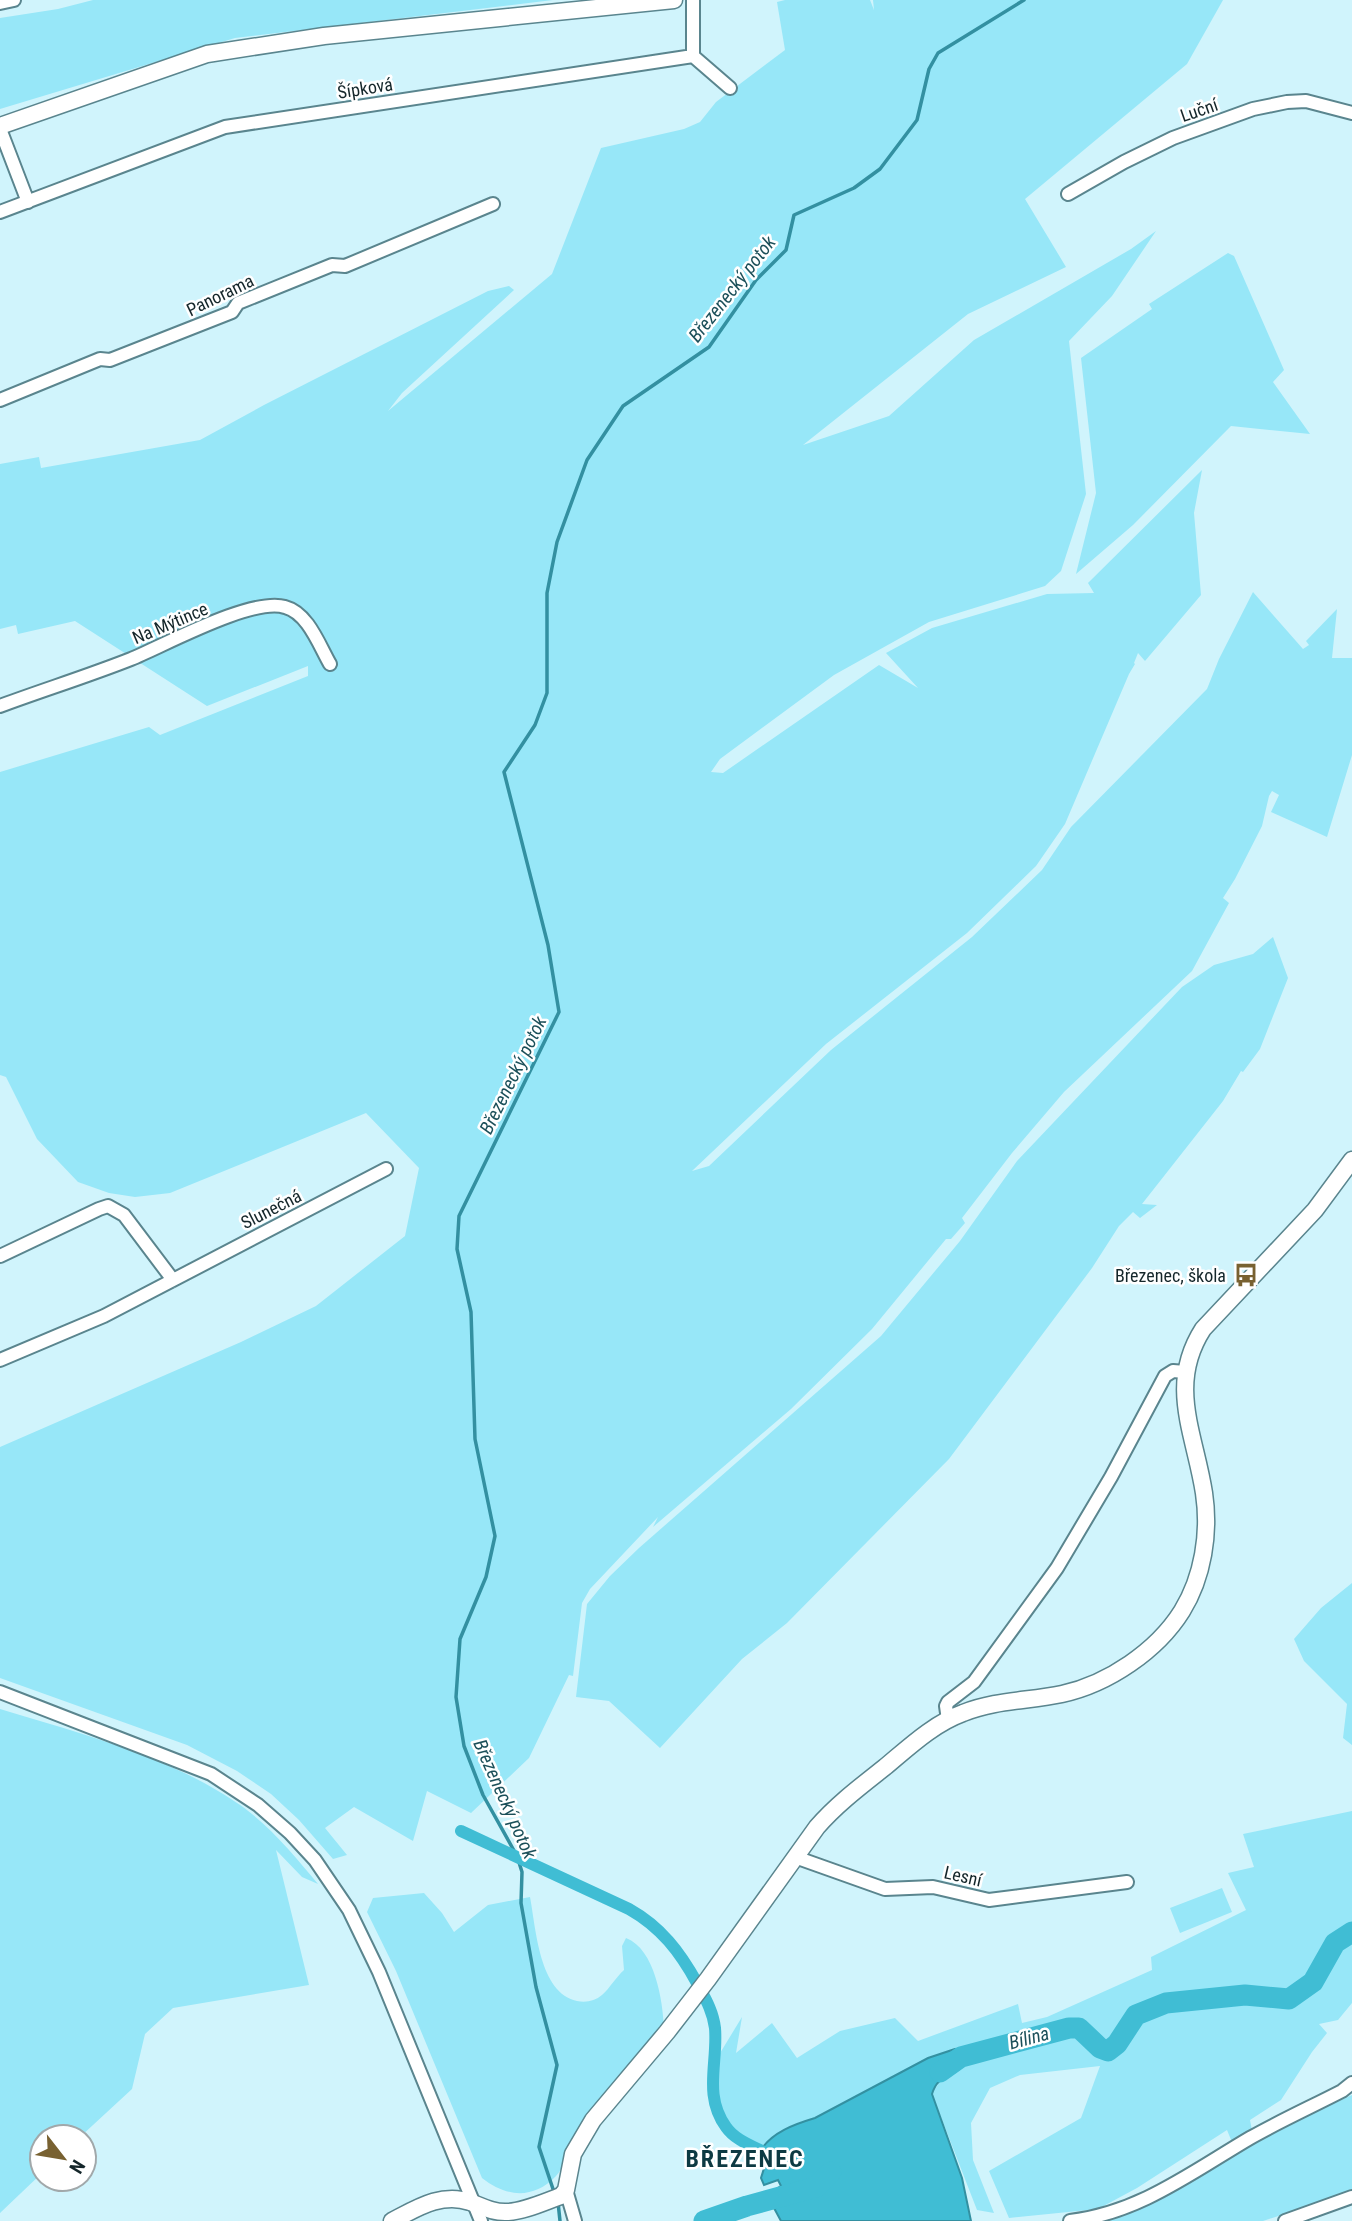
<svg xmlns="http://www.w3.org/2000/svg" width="1352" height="2221" viewBox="0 0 1352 2221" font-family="'Roboto Condensed',sans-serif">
	<rect width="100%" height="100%" fill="#d0f4fc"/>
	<path fill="#97e7f8" d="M 93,0 L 553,0 L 235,38 L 0,109 L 0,18 L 58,9 Z
		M 785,0 L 870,0 L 874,10 L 873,0 L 1223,0 L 1187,64 L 1025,199 L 1066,267 L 968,314 L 803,445 L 889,416 L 974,340 L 1131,249 L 1156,231 L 1112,296 L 1069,341 L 1086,494 L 1061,571 L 1045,586 L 929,622 L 834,675 L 720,759 L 711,772 L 723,773 L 879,665 L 918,688 L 886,653 L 932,628 L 1047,594 L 1094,593 L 1088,583 L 1202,470 L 1194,513 L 1201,595 L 1145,661 L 1138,653 L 1134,663 L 1135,664 L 1129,674 L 1065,824 L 1036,866 L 967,933 L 826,1044 L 692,1171 L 709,1166 L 831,1050 L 972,937 L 1042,870 L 1071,827 L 1207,689 L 1219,659 L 1253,592 L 1303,649 L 1309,645 L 1306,641 L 1337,609 L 1332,658 L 1352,658 L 1352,755 L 1327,837 L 1271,812 L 1279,795 L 1272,791 L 1269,796 L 1262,826 L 1235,879 L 1223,898 L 1229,903 L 1192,971 L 1064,1092 L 1012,1153 L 962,1218 L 965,1223 L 951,1239 L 946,1239 L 872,1329 L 791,1409 L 653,1527 L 658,1517 L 590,1589 L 582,1603 L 573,1676 L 569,1675 L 529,1758 L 471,1813 L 427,1791 L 413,1841 L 354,1807 L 325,1828 L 347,1855 L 333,1859 L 299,1820 L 271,1794 L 237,1771 L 187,1745 L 0,1678 L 0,1447 L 241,1342 L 316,1306 L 405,1236 L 419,1168 L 366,1113 L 170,1193 L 135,1197 L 109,1193 L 78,1182 L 37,1139 L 6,1077 L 0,1075 L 0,772 L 149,727 L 160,735 L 308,676 L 308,666 L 207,706 L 75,621 L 18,634 L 16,625 L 0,629 L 0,464 L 39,457 L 41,468 L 200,440 L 264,405 L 488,291 L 509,286 L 514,290 L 402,393 L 388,411 L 552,274 L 601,148 L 684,129 L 700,122 L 716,102 L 785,50 L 777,2 Z
		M 1228,253 L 1234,256 L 1284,370 L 1273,382 L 1310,434 L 1231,426 L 1133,525 L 1076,574 L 1096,493 L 1081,358 L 1152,309 L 1149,304 Z
		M 1273,937 L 1288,978 L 1260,1049 L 1243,1072 L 1241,1071 L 1223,1101 L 1142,1204 L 1157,1205 L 1140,1218 L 1133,1212 L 1119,1226 L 1092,1268 L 949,1459 L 787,1623 L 742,1659 L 660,1748 L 609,1701 L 576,1697 L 587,1604 L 610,1576 L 639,1548 L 881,1336 L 960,1241 L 1017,1161 L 1182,987 L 1214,965 L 1253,954 Z
		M 1352,1583 L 1352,1745 L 1343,1738 L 1347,1704 L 1304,1661 L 1294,1639 L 1321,1608 Z
		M 0,1709 C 79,1733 165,1755 234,1801 C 268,1823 293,1854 318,1884 L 302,1877 L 276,1850 L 309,1985 L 173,2008 L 145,2034 L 132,2089 L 80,2137 L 42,2137 L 42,2173 L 0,2213 Z
		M 1352,1811 L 1352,2003 L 1338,2020 L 1319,2024 L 1327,2033 L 1312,2052 L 1281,2100 L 1250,2120 L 1253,2136 L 1234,2147 L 1227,2130 L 1137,2188 L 1098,2209 L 1009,2218 L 989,2171 L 1081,2118 L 1100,2066 L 1020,2075 L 990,2088 L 971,2123 L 973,2160 L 994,2213 L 977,2210 L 932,2094 L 942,2078 L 798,2123 L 780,2132 L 762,2147 L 744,2139 L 729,2127 L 719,2108 L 715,2093 L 714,2063 L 742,2017 L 736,2053 L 772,2023 L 797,2058 L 840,2031 L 895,2018 L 918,2041 L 1018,2004 L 1022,2023 L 1047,2017 L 1152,1970 L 1151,1957 L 1246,1910 L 1228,1873 L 1254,1867 L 1243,1834 Z
		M 1222,1888 L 1232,1912 L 1180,1933 L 1170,1908 Z
		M 424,1893 L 442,1913 L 454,1932 L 488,1905 L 530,1897 C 536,1928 539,1993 577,2001 C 586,2003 595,2001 602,1995 C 610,1988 616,1977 624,1970 L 622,1946 L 626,1938 C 655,1949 663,2001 664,2029 L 569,2152 C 565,2160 562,2170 556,2176 C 533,2200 506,2197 482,2178 L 396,1971 L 367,1912 L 373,1898 Z
		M 1352,2095 L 1352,2192 L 1263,2221 L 1102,2221 C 1170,2204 1218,2161 1278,2128 C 1301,2115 1328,2106 1352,2095 Z"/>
	<path fill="#40bdd4" stroke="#3390a1" stroke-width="2" d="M 955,2049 L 961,2057 L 963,2066 C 950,2079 938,2074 932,2094 L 962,2178 L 971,2221 L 781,2221 L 774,2208 L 812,2194 L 809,2185 L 768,2194 L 781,2186 L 778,2180 L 764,2185 L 761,2178 L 766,2162 L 760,2151 C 772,2132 795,2124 815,2118 L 928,2058 Z"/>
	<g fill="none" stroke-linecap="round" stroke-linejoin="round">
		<path stroke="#3390a1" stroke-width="3.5" d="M 554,2192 L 539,2147 L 557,2065 L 536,1987 L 521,1903 L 522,1872 L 517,1856 L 483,1795 L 464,1746 L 456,1697 L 460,1639 L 486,1577 L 495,1536 L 475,1439 L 471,1312 L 457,1249 L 459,1216 L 559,1012 L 548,945 L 504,772 L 535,725 L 547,693 L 547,593 L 557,542 L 587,460 L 623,406 L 709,347 L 756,280 L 786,250 L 794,215 L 854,188 L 880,169 L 917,120 L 929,69 L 938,53 L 1024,0
			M 558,2202 L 560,2221"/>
		<path stroke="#40bdd4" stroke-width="12" d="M 461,1831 L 629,1909 C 661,1927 680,1952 697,1983 C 705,1998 713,2011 715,2028 C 718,2063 703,2095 726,2127 C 737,2143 760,2148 776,2159"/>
		<path stroke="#40bdd4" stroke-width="21" d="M 940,2072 L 961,2057 L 1069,2028 L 1079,2028 L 1100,2048 L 1108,2051 L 1117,2044 L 1136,2015 L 1166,2003 L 1245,1995 L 1289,1999 L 1313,1982 L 1335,1943 L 1352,1932
			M 704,2221 L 747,2206 L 816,2187 L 831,2172"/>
		<g stroke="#5a858e" stroke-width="16">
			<path id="minor" d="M 0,3 L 14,0
				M 693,56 L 730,88
				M 0,129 L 28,202
				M 1068,194 L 1124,162 L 1173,138 L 1253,109 L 1287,102 L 1306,101 L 1352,113
				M 0,212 L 225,127 L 693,56 L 693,0
				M 0,400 L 100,359 L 110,360 L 232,312 L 238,303 L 332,265 L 345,266 L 493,204
				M 0,706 C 43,690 88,676 131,659 C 165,645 252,597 285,607 C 308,613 319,645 330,664
				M 0,1256 L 99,1209 L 108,1206 L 124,1215 L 173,1280
				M 0,1360 L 104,1316 L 386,1169
				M 0,1692 L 211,1774 L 258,1805 L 290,1833 L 315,1860 L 349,1910 L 379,1972 L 481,2221
				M 948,1720 L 946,1706 L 948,1702 L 974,1682 L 1057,1568 L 1111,1477 L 1165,1376 L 1173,1371 L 1185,1372
				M 795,1857 L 885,1889 L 933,1887 L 989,1900 L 1127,1882
				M 566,2190 L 575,2221
				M 1070,2221 C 1139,2213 1192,2172 1250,2138 C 1280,2121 1311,2107 1342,2091 L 1352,2083
				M 1285,2221 L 1352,2197"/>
		</g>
		<g stroke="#5a858e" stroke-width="19">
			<path id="tertiary" d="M 0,126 L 207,54 L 324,36 L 674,0
				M 392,2221 C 417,2208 442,2192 470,2202 C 483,2207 494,2213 508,2212 C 525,2211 544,2202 561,2196 L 566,2190 L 573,2154 L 593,2120 L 667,2032 L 708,1979 L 817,1827 C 837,1804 861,1786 885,1767 C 909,1747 933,1724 963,1713 C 995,1700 1029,1701 1062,1694 C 1108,1684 1157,1651 1182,1611 C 1203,1577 1210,1533 1204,1493 C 1195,1434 1167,1385 1203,1329 L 1315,1210 L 1352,1160"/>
		</g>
		<use href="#minor" stroke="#fff" stroke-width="12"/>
		<use href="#tertiary" stroke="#fff" stroke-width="16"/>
	</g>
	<defs>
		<g id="bus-bare" transform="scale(1.89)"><path d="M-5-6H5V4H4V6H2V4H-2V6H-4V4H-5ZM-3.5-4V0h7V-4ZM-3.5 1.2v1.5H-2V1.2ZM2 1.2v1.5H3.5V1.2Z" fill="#786131" stroke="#fff" stroke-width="2.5" paint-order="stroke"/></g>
	</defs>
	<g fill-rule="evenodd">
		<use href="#bus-bare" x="1246" y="1275"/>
	</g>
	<g text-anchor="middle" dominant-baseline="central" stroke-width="5" stroke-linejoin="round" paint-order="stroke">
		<g font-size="18" fill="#14262a" stroke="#fff">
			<text transform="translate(365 88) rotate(-9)">Šípková</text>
			<text transform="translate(1199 110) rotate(-19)">Luční</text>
			<text transform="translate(220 295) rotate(-26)">Panorama</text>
			<text transform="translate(170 623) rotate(-23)">Na Mýtince</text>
			<text transform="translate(271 1209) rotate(-27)">Slunečná</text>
			<text transform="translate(963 1876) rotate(13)">Lesní</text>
		</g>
		<g font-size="18" fill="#14262a" stroke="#fff" text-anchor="end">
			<text x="1226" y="1275">Březenec, škola</text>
		</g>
		<g font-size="19" font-style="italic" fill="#1c505a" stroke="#fff">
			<text transform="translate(732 289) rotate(-52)">Březenecký potok</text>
			<text transform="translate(513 1075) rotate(-64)">Březenecký potok</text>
			<text transform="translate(505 1799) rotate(66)">Březenecký potok</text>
			<text transform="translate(1029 2038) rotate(-15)">Bílina</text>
		</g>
		<g font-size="24" font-weight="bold" letter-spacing="2" fill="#0d3a43" stroke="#fff">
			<text x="745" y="2159">BŘEZENEC</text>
		</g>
	</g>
	<g transform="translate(63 2158) rotate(121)"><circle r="33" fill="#ffffff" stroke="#a1a8aa" stroke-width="2"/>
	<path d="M0-5L12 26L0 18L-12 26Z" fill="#786131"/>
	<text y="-10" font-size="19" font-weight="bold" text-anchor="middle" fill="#14262a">N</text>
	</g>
</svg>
